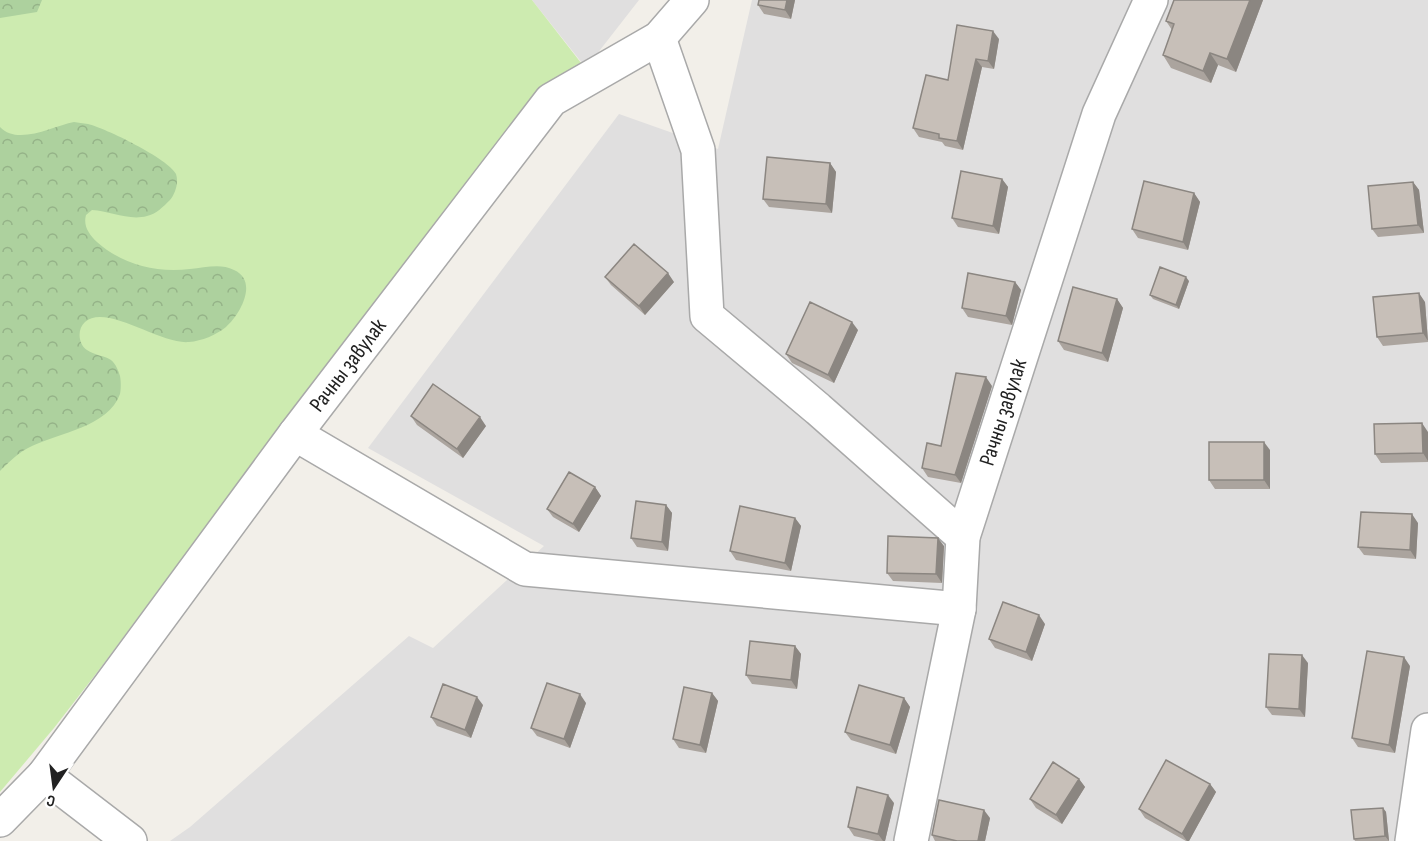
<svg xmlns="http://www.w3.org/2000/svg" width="1428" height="841" viewBox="0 0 1428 841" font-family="'Sofia Sans Condensed',sans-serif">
	<defs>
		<pattern id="forest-crowns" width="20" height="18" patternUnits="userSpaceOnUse" patternTransform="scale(1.5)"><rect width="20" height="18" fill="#add19e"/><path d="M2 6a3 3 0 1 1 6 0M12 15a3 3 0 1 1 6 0" fill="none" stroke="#95b388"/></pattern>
	</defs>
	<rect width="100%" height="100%" fill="#f2efe9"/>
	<path fill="#e0dfdf" d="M 532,0 L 639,0 L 586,68 Z
		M 752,0 L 1428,0 L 1428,841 L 170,841 L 190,827 L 409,636 L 433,648 L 544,546 L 368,448 L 619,114 L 718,149 Z"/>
	<path fill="#cdebb0" d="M 0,0 L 532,0 L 585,68 L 521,113 L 313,382 L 102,666 L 54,728 L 0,792 Z"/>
	<path fill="url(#forest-crowns)" d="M 0,0 L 42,0 L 37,12 L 0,18 Z
		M 74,122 C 78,123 83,123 88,124 C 105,128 169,159 176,174 C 179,183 175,194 170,200 C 163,207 156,214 147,216 C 129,221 110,211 92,210 L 86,215 C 83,226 89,234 97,242 C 123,265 156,273 190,269 C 205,268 220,263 234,270 C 259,281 240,315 226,327 C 216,335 202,341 189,342 C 161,345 106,303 85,322 C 77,329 78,344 87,350 C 103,360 113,352 120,376 C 121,381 121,389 120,394 C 108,427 59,433 32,446 C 20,451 9,462 0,471 L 0,127 C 18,146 53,126 74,122 Z"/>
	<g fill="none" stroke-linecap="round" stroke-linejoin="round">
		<g stroke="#a9a9a9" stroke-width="36">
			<g id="minor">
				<path d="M 659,38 L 698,150 L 707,316 L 818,409 L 963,537"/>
				<path d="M 295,434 L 525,569 L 959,609"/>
				<path d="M 44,775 L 130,841"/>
				<path id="s1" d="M 0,820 L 44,775 L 295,434 L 551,100 L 659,38 L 692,0"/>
				<path id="s2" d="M 911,841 L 959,609 L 963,537 L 1099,114 L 1151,0"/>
				<path d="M 1412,841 L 1428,730"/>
			</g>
		</g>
		<use href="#minor" stroke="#fff" stroke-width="33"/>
	</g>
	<path fill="#aba49e" d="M 759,0 L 795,0 L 791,19 L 764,14 L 758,5 Z
		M 1174,0 L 1263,0 L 1236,72 L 1218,65 L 1211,83 L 1171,68 L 1163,55 L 1172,30 L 1166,21 Z
		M 999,39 L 994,69 L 982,67 L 963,150 L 945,146 L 942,142 L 919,137 L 913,128 L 948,80 Z
		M 830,163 L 836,172 L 832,213 L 769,207 L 763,199 Z
		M 1002,179 L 1008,187 L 999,234 L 958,227 L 952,218 Z
		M 1413,182 L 1419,190 L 1424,233 L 1378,237 L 1372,229 Z
		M 1194,193 L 1200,202 L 1188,250 L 1138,238 L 1132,229 Z
		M 605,277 L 674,282 L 645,315 L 611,285 Z
		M 1189,281 L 1179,309 L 1153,299 L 1150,295 Z
		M 1015,282 L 1021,290 L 1012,325 L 968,317 L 962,308 Z
		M 1117,299 L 1123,308 L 1108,362 L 1064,350 L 1058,341 Z
		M 1425,302 L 1428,342 L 1383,346 L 1377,337 Z
		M 858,330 L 834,383 L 792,363 L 786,354 Z
		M 992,386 L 961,483 L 928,477 L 922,468 Z
		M 411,416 L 486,426 L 463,458 L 417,425 Z
		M 1428,432 L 1428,462 L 1381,463 L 1375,454 Z
		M 1270,450 L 1270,489 L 1215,489 L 1209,480 Z
		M 595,487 L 601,496 L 579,532 L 553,517 L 547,509 Z
		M 666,505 L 672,513 L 668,551 L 637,547 L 631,538 Z
		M 795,518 L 801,526 L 791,571 L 736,560 L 730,551 Z
		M 1418,523 L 1416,559 L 1364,555 L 1358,547 Z
		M 944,546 L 942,583 L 893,581 L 887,573 Z
		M 1045,624 L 1032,661 L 995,648 L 989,639 Z
		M 795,646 L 801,654 L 797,689 L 752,684 L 746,675 Z
		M 1308,663 L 1305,717 L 1272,715 L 1266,707 Z
		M 1410,666 L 1395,753 L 1358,747 L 1352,738 Z
		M 712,693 L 718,701 L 706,753 L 679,748 L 673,739 Z
		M 904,698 L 910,707 L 896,754 L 851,740 L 845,732 Z
		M 586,703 L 570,748 L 537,736 L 531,728 Z
		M 483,705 L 471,738 L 437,726 L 431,717 Z
		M 1079,779 L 1085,787 L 1062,824 L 1036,808 L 1030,799 Z
		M 1210,784 L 1216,792 L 1189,841 L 1186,841 L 1145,818 L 1139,809 Z
		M 894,803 L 885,841 L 876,841 L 854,836 L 848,827 Z
		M 1383,808 L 1386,812 L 1389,841 L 1355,841 L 1354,839 Z
		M 990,818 L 985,841 L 935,841 L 932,835 Z"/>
	<path fill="#8b8681" d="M 787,0 L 795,0 L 791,19 L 785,10 Z
		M 1250,0 L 1263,0 L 1236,72 L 1227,59 Z
		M 993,31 L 999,39 L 994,69 L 988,61 Z
		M 1210,53 L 1218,65 L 1211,83 L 1203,71 Z
		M 976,59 L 982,67 L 963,150 L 957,141 Z
		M 830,163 L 836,172 L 832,213 L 826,204 Z
		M 1002,179 L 1008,187 L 999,234 L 993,226 Z
		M 1413,182 L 1419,190 L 1424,233 L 1418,225 Z
		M 1194,193 L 1200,202 L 1188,250 L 1183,242 Z
		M 668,273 L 674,282 L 645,315 L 639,306 Z
		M 1186,277 L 1189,281 L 1179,309 L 1176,305 Z
		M 1015,282 L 1021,290 L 1012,325 L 1006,316 Z
		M 1419,293 L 1425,302 L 1428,341 L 1423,333 Z
		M 1117,299 L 1123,308 L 1108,362 L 1102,353 Z
		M 852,322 L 858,330 L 834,383 L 828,375 Z
		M 986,377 L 992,386 L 961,483 L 955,475 Z
		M 480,417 L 486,426 L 463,458 L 457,449 Z
		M 1422,423 L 1428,432 L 1428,461 L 1423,453 Z
		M 1264,442 L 1270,450 L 1270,489 L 1264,480 Z
		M 595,487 L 601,496 L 579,532 L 573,524 Z
		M 666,505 L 672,513 L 668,551 L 662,542 Z
		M 1412,514 L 1418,523 L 1416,559 L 1410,550 Z
		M 795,518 L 801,526 L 791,571 L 785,563 Z
		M 938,538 L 944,546 L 942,583 L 936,574 Z
		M 1039,615 L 1045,624 L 1032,661 L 1026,652 Z
		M 795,646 L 801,654 L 797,689 L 791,680 Z
		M 1302,655 L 1308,663 L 1305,717 L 1299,709 Z
		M 1404,657 L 1410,666 L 1395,753 L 1389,745 Z
		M 712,693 L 718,701 L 706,753 L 700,745 Z
		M 580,694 L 586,703 L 570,748 L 564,739 Z
		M 477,697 L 483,705 L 471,738 L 465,730 Z
		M 904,698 L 910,707 L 896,754 L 890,745 Z
		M 1079,779 L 1085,787 L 1062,824 L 1056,815 Z
		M 1210,784 L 1216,792 L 1189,841 L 1187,841 L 1182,834 Z
		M 888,795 L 894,803 L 885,841 L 883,841 L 878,834 Z
		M 1383,808 L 1386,812 L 1389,841 L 1385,836 Z
		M 984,810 L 990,818 L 985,841 L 978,841 Z"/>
	<path fill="#c7bfb8" stroke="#8b8681" stroke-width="1.5" d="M 759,0 L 787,0 L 785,10 L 758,5 Z
		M 1174,0 L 1250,0 L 1227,59 L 1210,53 L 1203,71 L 1163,55 L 1174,24 L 1166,21 Z
		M 957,25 L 993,31 L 988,61 L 976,59 L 957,141 L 939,138 L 939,134 L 913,128 L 926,75 L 948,80 Z
		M 767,157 L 830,163 L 826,204 L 763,199 Z
		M 961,171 L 1002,179 L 993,226 L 952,218 Z
		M 1144,181 L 1194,193 L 1183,242 L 1132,229 Z
		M 1413,182 L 1418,225 L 1372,229 L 1368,186 Z
		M 634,244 L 668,273 L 639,306 L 605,277 Z
		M 1160,267 L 1186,277 L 1176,305 L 1150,295 Z
		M 968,273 L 1015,282 L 1006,316 L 962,308 Z
		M 1073,287 L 1117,299 L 1102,353 L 1058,341 Z
		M 1419,293 L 1423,333 L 1377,337 L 1373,297 Z
		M 810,302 L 852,322 L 828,375 L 786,354 Z
		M 956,373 L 986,377 L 955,475 L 922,468 L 927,443 L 941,446 Z
		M 433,384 L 480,417 L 457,449 L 411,416 Z
		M 1422,423 L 1423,453 L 1375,454 L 1374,424 Z
		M 1209,442 L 1264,442 L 1264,480 L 1209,480 Z
		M 569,472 L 595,487 L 573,524 L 547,509 Z
		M 636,501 L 666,505 L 662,542 L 631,538 Z
		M 740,506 L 795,518 L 785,563 L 730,551 Z
		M 1361,512 L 1412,514 L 1410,550 L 1358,547 Z
		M 888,536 L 938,538 L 936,574 L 887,573 Z
		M 1003,602 L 1039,615 L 1026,652 L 989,639 Z
		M 750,641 L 795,646 L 791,680 L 746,675 Z
		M 1367,651 L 1404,657 L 1389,745 L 1352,738 Z
		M 1269,654 L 1302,655 L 1299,709 L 1266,707 Z
		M 547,683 L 580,694 L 564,739 L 531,728 Z
		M 443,684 L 477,697 L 465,730 L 431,717 Z
		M 859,685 L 904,698 L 890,745 L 845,732 Z
		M 684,687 L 712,693 L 700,745 L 673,739 Z
		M 1166,760 L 1210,784 L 1182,834 L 1139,809 Z
		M 1053,762 L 1079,779 L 1056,815 L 1030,799 Z
		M 857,787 L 888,795 L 878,834 L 848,827 Z
		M 939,800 L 984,810 L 978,841 L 957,841 L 932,835 Z
		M 1383,808 L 1385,836 L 1354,839 L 1351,810 Z"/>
	<g text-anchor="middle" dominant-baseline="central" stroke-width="6" stroke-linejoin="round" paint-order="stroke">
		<g font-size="22" fill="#222" stroke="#fff">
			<text stroke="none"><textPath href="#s1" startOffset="573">Рачны завулак</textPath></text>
			<text stroke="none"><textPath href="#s2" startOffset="440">Рачны завулак</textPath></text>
		</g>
	</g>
	<g transform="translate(54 787) rotate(193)" stroke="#ffffff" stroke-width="4.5" paint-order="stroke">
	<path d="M0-4.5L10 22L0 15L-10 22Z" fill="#222222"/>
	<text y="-9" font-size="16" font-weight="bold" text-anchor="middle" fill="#222222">С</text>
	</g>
</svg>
